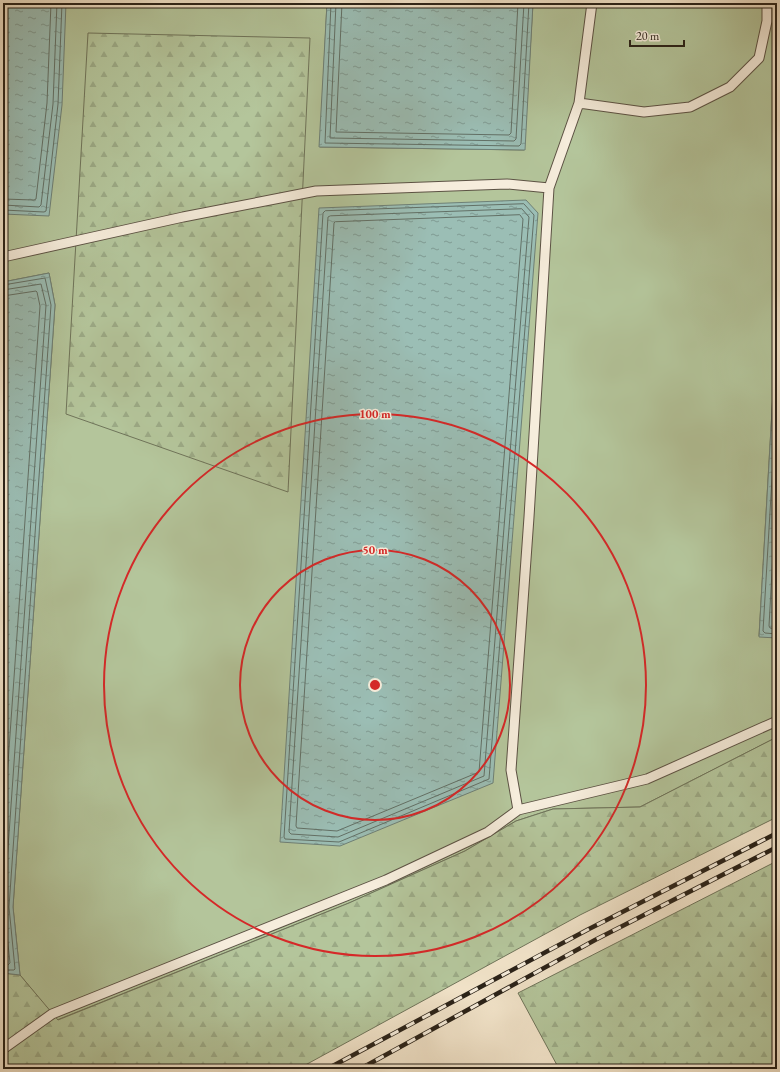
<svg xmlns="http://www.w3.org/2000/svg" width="780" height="1072" viewBox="0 0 780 1072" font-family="'EB Garamond',serif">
	<defs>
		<pattern id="forest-firs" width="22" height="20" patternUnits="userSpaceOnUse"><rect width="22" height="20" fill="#b4c59b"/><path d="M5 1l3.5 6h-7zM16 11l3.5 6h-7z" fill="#9ba985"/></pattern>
		<pattern id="water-ripples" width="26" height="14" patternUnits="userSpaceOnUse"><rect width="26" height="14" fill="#9bbeb5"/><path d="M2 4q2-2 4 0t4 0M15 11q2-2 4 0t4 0" fill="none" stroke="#7f9a92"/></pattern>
	</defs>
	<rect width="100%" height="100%" fill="#f1e3c9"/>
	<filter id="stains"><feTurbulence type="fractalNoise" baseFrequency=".005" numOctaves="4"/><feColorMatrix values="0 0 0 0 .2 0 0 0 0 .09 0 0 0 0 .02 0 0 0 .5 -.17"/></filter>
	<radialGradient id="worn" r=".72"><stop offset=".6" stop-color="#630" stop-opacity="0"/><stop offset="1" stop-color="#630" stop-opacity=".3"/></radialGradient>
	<path fill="#b4c59b" stroke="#6f745a" d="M 3,3 L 327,3 L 320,147 L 524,150 L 533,3 L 777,3 L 777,323 L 759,636 L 777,638 L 777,737 L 640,807 L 553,809 L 516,821 L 465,851 L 349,903 L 57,1020 L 20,975 L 13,907 L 55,305 L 49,273 L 3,282 Z"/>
	<path fill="url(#forest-firs)" stroke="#6f745a" d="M 88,33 L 310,38 L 288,492 L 66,414 Z
		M 777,737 L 777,817 L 580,915 L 298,1069 L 3,1069 L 3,973 L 20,975 L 58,1020 L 349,903 L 465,851 L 516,821 L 553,809 L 640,807 Z
		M 777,861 L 777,1069 L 556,1069 L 558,1067 L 518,993 Z"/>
	<path fill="url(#water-ripples)" stroke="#6e8076" d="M 3,3 L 66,3 L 62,105 L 49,216 L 3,214 Z
		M 327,3 L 533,3 L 525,150 L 319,147 Z
		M 526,200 L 538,213 L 493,783 L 340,846 L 280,842 L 319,208 Z
		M 49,273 L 55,305 L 13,907 L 20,975 L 3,973 L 3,282 Z
		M 777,324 L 777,638 L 759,637 Z"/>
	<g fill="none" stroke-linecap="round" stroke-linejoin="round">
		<path stroke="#627066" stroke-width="1" d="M 331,3 L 325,143 L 519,146 L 521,144 L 529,3
			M 336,3 L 330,138 L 514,141 L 516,139 L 524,3
			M 342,3 L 336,132 L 509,135 L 511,133 L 518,3
			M 3,199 L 34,200 L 36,199 L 47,103 L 51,3
			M 524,204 L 534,215 L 489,779 L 339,842 L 285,839 L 284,837 L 323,213 L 325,211 Z
			M 3,205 L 39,207 L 41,205 L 53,104 L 57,3
			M 522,209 L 529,217 L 484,776 L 338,837 L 291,834 L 289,832 L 328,217 L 330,216 Z
			M 3,210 L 44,212 L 46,211 L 58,104 L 62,3
			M 520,215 L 523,219 L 479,772 L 337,831 L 297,828 L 296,826 L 334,223 L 335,222 Z
			M 3,285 L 45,278 L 51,305 L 9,907 L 15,969 L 14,970 L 3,970
			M 3,290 L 41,284 L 46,305 L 4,906 L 10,963 L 8,965 L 3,965
			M 3,296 L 36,291 L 37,292 L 40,306 L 3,835
			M 777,393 L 763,631 L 765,633 L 777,634
			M 777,480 L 769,626 L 770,628 L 777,629
			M 777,584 L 775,621 L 777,623"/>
		<g stroke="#5c5244" stroke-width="11">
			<path id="service" d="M 579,103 L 644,112 L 690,107 L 730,87 L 759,58 L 767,21 L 767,3
				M 3,257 L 183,217 L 316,191 L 507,184 L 549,188
				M 518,810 L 647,779 L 777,721
				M 3,1049 L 52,1014 L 386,880 L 488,832 L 518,810 L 511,770 L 529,517 L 549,188 L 579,103 L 592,3"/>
		</g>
		<use href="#service" stroke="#f6eddc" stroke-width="9"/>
		<g stroke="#2a2218" stroke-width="4.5">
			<path id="rail" d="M 327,1069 L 587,930 L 777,833
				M 360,1069 L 595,940 L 777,847"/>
		</g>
		<use href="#rail" stroke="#f6eddc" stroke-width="3" stroke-dasharray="9" stroke-linecap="butt"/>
	</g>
	<g fill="none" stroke="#d62828" stroke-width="2">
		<circle cx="375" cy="685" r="135"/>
		<circle cx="375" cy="685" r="271"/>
	</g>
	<circle cx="375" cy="685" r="6" fill="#d62828" stroke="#f6eddc" stroke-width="2"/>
	<g font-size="12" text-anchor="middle" font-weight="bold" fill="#d62828" stroke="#f6eddc" stroke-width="3" stroke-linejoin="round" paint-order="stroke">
		<text x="375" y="418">100 m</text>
		<text x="375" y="554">50 m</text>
	</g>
	<rect width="780" height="1072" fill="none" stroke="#f1e3c9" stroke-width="16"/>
	<rect x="4" y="4" width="772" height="1064" fill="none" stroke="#2a2218" stroke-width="2"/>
	<rect x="8" y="8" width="764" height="1056" fill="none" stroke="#2a2218"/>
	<path d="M630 40v6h54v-6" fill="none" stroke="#2a2218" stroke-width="2"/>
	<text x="636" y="40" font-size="12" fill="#2a2218" stroke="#f6eddc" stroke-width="3" paint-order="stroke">20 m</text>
	<rect width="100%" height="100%" filter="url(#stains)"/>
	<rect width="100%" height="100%" fill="url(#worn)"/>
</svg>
